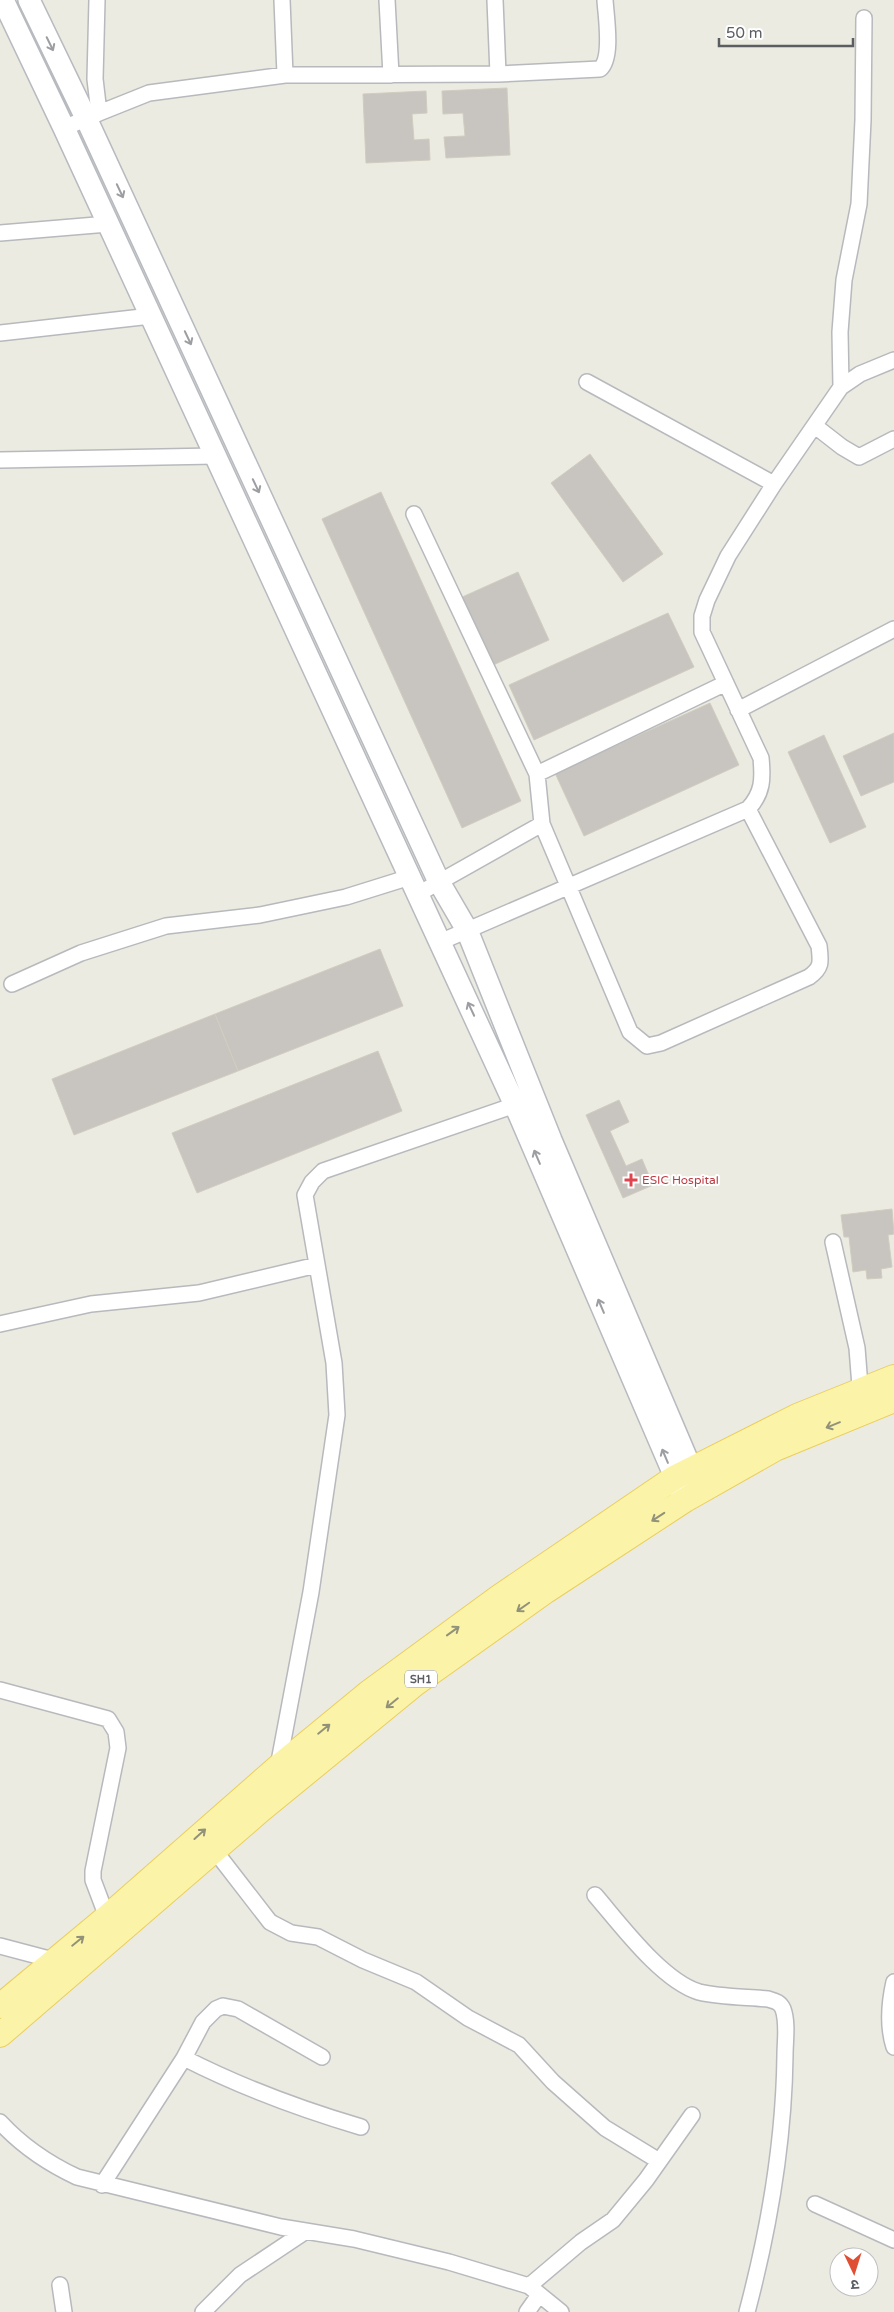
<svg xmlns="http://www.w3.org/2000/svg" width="894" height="2312" viewBox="0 0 894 2312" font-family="'Varela Round','Noto Sans Devanagari',sans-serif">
	<rect width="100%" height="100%" fill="#ecebe1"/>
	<path fill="#c8c4bf" stroke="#d0cdc0" d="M 507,88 L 510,155 L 446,158 L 444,137 L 465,136 L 463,113 L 443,114 L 442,91 Z
		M 426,91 L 427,113 L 412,114 L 414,140 L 429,139 L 430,160 L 366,163 L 363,94 Z
		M 590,454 L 663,554 L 623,582 L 551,483 Z
		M 381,492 L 521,801 L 462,828 L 322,519 Z
		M 518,572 L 549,640 L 491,666 L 460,598 Z
		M 668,613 L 694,667 L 534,740 L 509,685 Z
		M 710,703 L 739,765 L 584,836 L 555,773 Z
		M 894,733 L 894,782 L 861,796 L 843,756 Z
		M 824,735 L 866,827 L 830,843 L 788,752 Z
		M 380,949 L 403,1006 L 238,1071 L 215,1014 Z
		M 215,1014 L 238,1071 L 74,1135 L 52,1079 Z
		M 378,1051 L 402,1111 L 197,1193 L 172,1133 Z
		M 619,1100 L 629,1122 L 610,1131 L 626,1166 L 642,1159 L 653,1185 L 623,1198 L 586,1115 Z
		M 892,1209 L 894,1234 L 888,1235 L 892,1267 L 881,1269 L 882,1278 L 867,1279 L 866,1270 L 853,1272 L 849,1237 L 844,1237 L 841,1215 Z"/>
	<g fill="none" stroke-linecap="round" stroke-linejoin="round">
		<g stroke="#b7b9bd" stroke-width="18">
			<path id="minor" d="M 282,0 L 285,75
				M 387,0 L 391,75
				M 495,0 L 498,74
				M 99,113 L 149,93 L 285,75 L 498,74 L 600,69 C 613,58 606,17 605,0
				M 64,128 L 99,113 L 95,79 L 97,0
				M 0,233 L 108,224
				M 0,333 L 151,316
				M 587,382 L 774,484
				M 841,387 L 840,332 L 844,280 L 859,204 L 863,120 L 864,18
				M 815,426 L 842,447 L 859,457 L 894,439
				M 0,460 L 215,456
				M 414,514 L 537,774
				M 738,710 L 894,629
				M 748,809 C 763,793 763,779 761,758 L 702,632 L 702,616 L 707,600 L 728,556 L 774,484 L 841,387 L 860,374 L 894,360
				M 418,894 L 542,824 L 537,774 L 726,683
				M 440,942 L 748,809 L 819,946 C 821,962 822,968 809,977 L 661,1043 L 647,1046 L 630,1032 L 542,824
				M 12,984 L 81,953 L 166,926 L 260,915 L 346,897 L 410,877
				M 833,1242 L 857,1348 L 861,1399
				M 0,1324 L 91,1304 L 199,1293 L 317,1265
				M 0,1690 L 108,1719 L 116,1732 L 118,1748 L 93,1871 L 93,1880 L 107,1917
				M 278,1767 L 311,1592 L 337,1415 L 334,1363 L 305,1195 L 312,1182 L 323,1171 L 515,1105
				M 215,1851 L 270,1922 L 291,1933 L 318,1937 L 363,1960 L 416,1982 L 468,2018 L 519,2045 L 553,2082 L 605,2128 L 659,2161
				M 595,1895 C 620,1924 662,1981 699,1992 C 719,1997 747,1997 768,1999 C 775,2001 780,2002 783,2009 C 788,2023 785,2041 785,2055 C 784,2141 769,2229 747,2312
				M 0,1946 L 53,1960
				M 894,1982 C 889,2004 887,2025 894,2047
				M 184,2058 C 241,2087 300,2109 361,2127
				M 0,2122 C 23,2147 47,2163 77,2177 L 281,2227 L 354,2239 L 449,2262 L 529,2286 L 561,2312
				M 102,2185 L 184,2058 L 203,2022 L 216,2009 L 223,2006 L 238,2009 L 322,2057
				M 815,2204 L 894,2240
				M 60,2285 L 64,2312
				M 529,2286 L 581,2242 L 613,2220 L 646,2180 L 692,2115
				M 203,2312 L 240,2275 L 306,2231
				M 527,2312 L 539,2295"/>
		</g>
		<g stroke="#b7babf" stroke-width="24">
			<path id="secondary" d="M 3,0 L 64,128 L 515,1105 L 685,1500
				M 29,0 L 86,118 L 439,882 L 467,930 L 551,1140 L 698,1485"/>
		</g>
		<g stroke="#eace5c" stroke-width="26">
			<path id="primary" d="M 0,2006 L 107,1917 L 278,1767 L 368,1693 L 499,1597 L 674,1478 L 797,1416 L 894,1377
				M 0,2035 L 261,1810 L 415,1684 L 546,1591 L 685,1500 L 775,1449 L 894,1400"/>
		</g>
		<use href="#minor" stroke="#fff" stroke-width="15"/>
		<use href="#secondary" stroke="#fff" stroke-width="21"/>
		<use href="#primary" stroke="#fbf4a8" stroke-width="24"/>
	</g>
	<defs><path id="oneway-shaft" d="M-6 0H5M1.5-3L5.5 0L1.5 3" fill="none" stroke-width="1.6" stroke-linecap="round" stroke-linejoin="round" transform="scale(1.25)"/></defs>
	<g stroke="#9c9ea1">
		<use href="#oneway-shaft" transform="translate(50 44) rotate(64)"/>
		<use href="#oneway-shaft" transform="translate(120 191) rotate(65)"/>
		<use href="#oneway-shaft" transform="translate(188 338) rotate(65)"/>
		<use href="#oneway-shaft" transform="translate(256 486) rotate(65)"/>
		<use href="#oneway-shaft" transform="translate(471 1009) rotate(-115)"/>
		<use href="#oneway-shaft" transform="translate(537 1157) rotate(-113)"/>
		<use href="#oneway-shaft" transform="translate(601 1306) rotate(-113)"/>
		<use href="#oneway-shaft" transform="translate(665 1456) rotate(-113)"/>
	</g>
	<g stroke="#92927a">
		<use href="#oneway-shaft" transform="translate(833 1425) rotate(158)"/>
		<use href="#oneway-shaft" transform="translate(658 1517) rotate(147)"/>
		<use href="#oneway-shaft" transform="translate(523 1607) rotate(145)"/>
		<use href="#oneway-shaft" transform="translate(453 1631) rotate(-36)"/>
		<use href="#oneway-shaft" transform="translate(392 1703) rotate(141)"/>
		<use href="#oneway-shaft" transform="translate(324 1729) rotate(-39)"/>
		<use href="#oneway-shaft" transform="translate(200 1834) rotate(-42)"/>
		<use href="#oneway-shaft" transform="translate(78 1941) rotate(-39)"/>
	</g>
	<path fill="#e0444e" stroke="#fff" stroke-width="2" d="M628.5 1172.5h5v5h5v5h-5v5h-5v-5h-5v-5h5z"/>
	<g text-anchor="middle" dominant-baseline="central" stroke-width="4" stroke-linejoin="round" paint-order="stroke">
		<rect fill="#fff" stroke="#8c8e91" stroke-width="1" x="405" y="1670.5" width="32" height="17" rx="4"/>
		<g font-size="11" font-weight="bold" fill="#5a5d62">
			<text x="421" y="1679">SH1</text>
		</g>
		<g font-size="12" fill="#be3a42" stroke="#fff" text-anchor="start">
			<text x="642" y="1180">ESIC Hospital</text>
		</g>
	</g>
	<g transform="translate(854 2272) rotate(176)"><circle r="24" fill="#ffffff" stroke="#bdbec0"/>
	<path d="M0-4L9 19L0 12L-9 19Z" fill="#e04f33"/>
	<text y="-8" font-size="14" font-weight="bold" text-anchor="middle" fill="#5a5d62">उ</text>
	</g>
	<path d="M719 38v8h134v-8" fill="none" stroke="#5a5d62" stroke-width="2.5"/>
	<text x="726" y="38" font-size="15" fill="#5a5d62" stroke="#ffffff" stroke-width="4" paint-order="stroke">50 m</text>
</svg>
